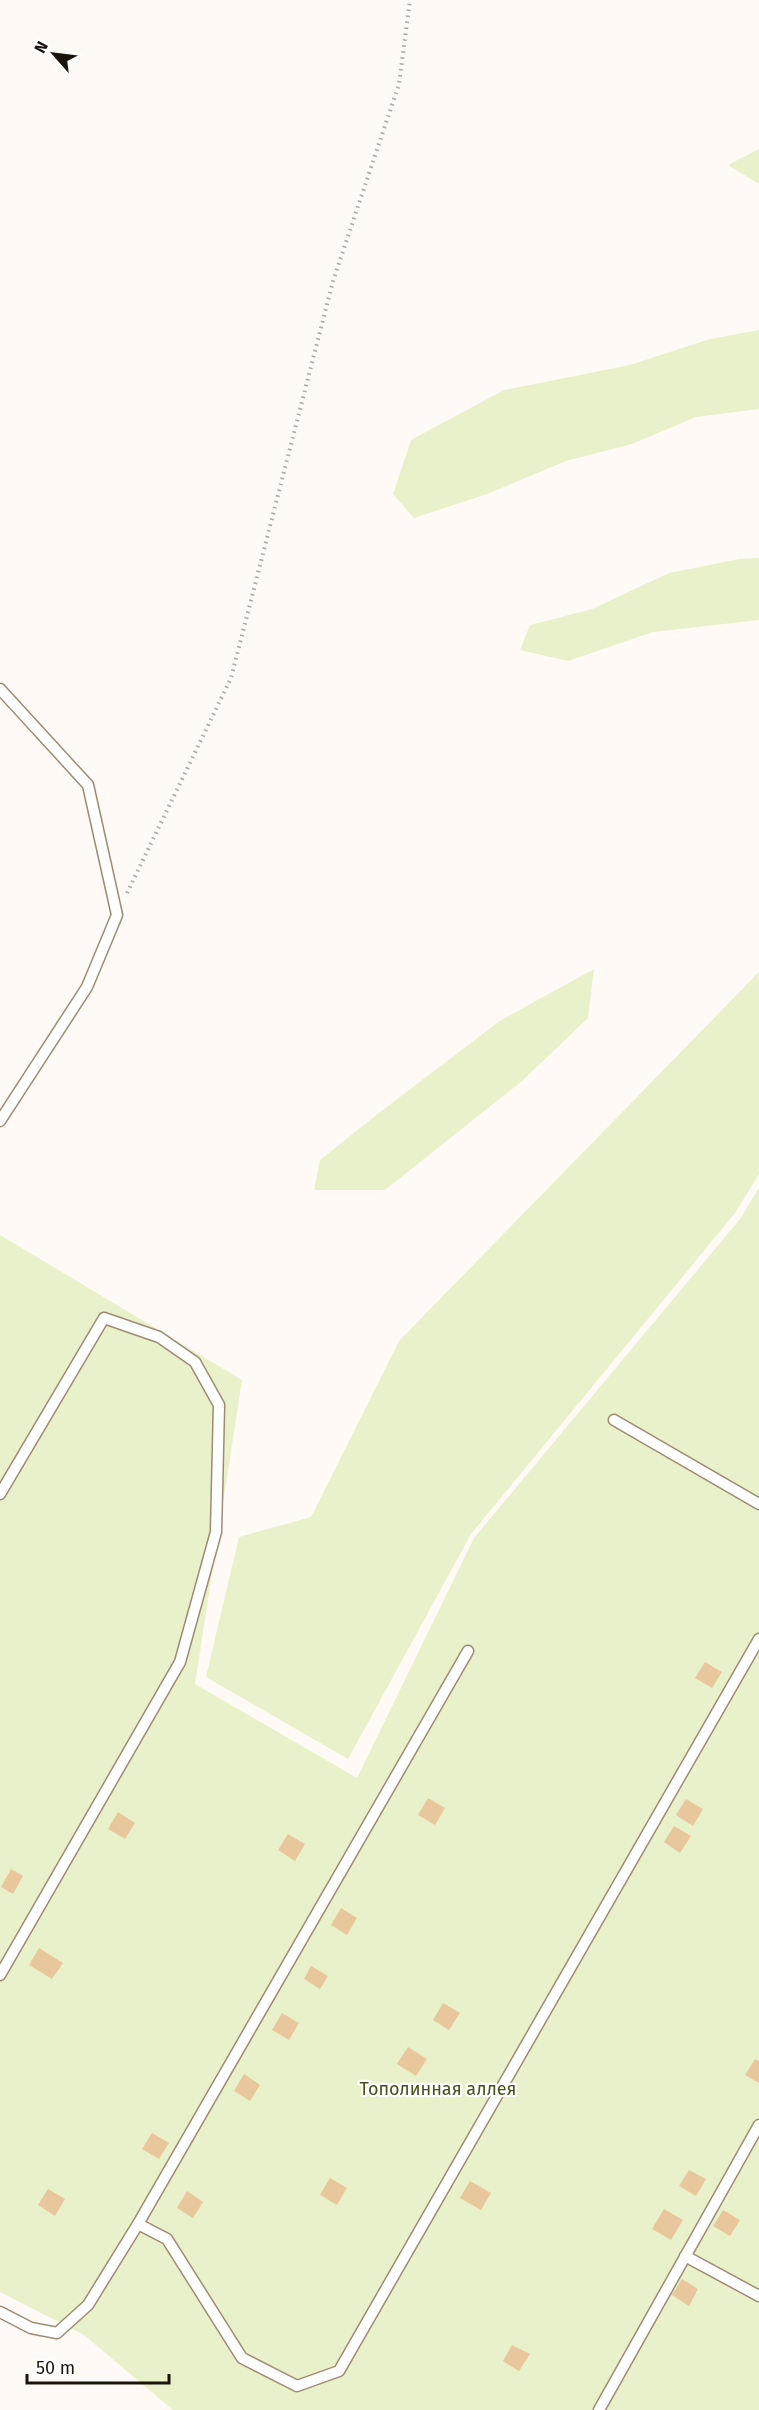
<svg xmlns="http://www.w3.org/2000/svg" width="759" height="2410" viewBox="0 0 759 2410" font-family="'Fira Sans',sans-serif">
	<rect width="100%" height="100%" fill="#fffaf5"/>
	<path fill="#e8f1ca" d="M 759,149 L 759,184 L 728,165 Z
		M 759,330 L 759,409 L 696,417 L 632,444 L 566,461 L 487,494 L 414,518 L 393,494 L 411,440 L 504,390 L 630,365 L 710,339 Z
		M 759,558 L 759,620 L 653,632 L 568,661 L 520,650 L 530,625 L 592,609 L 669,573 L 739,559 Z
		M 594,969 L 588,1018 L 522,1081 L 385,1190 L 314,1190 L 320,1160 L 379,1113 L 501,1020 Z
		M 759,972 L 759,1174 L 735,1213 L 471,1534 L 348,1759 L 206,1677 L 239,1537 L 311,1517 L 399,1341 Z
		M 759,1188 L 759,2410 L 173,2410 L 84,2335 L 0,2292 L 0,1235 L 242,1380 L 195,1684 L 357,1778 L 474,1538 L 740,1219 Z"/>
	<path fill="#e9c79c" d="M 705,1662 L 722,1672 L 712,1688 L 695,1678 Z
		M 428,1798 L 445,1808 L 435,1825 L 418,1815 Z
		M 686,1799 L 703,1809 L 693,1826 L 676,1815 Z
		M 118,1812 L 135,1823 L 125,1839 L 108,1829 Z
		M 674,1826 L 691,1836 L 680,1853 L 664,1842 Z
		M 288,1834 L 305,1844 L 295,1861 L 278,1850 Z
		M 11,1869 L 23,1876 L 13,1894 L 1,1887 Z
		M 341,1908 L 357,1918 L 347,1935 L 331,1925 Z
		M 39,1948 L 63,1963 L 52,1979 L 29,1965 Z
		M 311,1966 L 328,1976 L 320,1989 L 304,1979 Z
		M 443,2003 L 460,2013 L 449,2030 L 433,2020 Z
		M 282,2013 L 299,2023 L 289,2040 L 272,2030 Z
		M 408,2047 L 427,2059 L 416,2076 L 397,2064 Z
		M 755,2059 L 759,2061 L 759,2083 L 745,2075 Z
		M 244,2074 L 260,2085 L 250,2101 L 234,2091 Z
		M 152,2133 L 169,2143 L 159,2159 L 142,2149 Z
		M 689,2170 L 706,2179 L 696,2196 L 679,2186 Z
		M 330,2178 L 347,2188 L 337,2205 L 320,2195 Z
		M 470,2181 L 491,2193 L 481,2210 L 460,2198 Z
		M 48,2189 L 65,2199 L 55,2216 L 38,2205 Z
		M 187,2191 L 203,2202 L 193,2218 L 177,2208 Z
		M 664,2209 L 683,2220 L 671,2240 L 652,2229 Z
		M 723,2210 L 740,2220 L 730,2236 L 713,2226 Z
		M 682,2279 L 698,2289 L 689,2306 L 672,2295 Z
		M 512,2345 L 530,2354 L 519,2371 L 503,2361 Z"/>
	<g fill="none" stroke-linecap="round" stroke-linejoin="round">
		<g stroke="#9e8b73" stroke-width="13">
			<path id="service" d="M 0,689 L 88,785 L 117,915 L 87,987 L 0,1121
				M 614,1420 L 759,1504
				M 0,1494 L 104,1318 L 159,1337 L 195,1362 L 219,1405 L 216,1532 L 180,1662 L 0,1975
				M 468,1651 L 138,2224 L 167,2239 L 242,2358 L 297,2386 L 339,2371 L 759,1639
				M 685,2256 L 759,2296
				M 0,2312 L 31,2328 L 57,2333 L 88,2305 L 138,2224
				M 599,2410 L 759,2125"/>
		</g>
		<path stroke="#aca6a0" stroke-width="4" stroke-dasharray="1.5 4.5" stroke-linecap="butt" d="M 127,893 L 231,678 L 333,281 L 399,84 L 410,0"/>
		<use href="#service" stroke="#fff" stroke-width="10"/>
	</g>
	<g text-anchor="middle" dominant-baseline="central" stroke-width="4.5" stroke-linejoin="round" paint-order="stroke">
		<g font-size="18" fill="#485119" stroke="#fff">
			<text x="438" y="2089">Тополинная аллея</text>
		</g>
	</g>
	<g transform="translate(54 54) rotate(298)" stroke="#ffffff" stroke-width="4.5" paint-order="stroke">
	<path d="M0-4.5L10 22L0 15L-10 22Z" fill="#1b140a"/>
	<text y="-9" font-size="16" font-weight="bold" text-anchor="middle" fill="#1b140a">N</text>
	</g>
	<path d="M27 2374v9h142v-9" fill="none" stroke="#1b140a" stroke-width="3"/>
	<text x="36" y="2374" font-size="18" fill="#1b140a" stroke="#ffffff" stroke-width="4.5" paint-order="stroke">50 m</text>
</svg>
